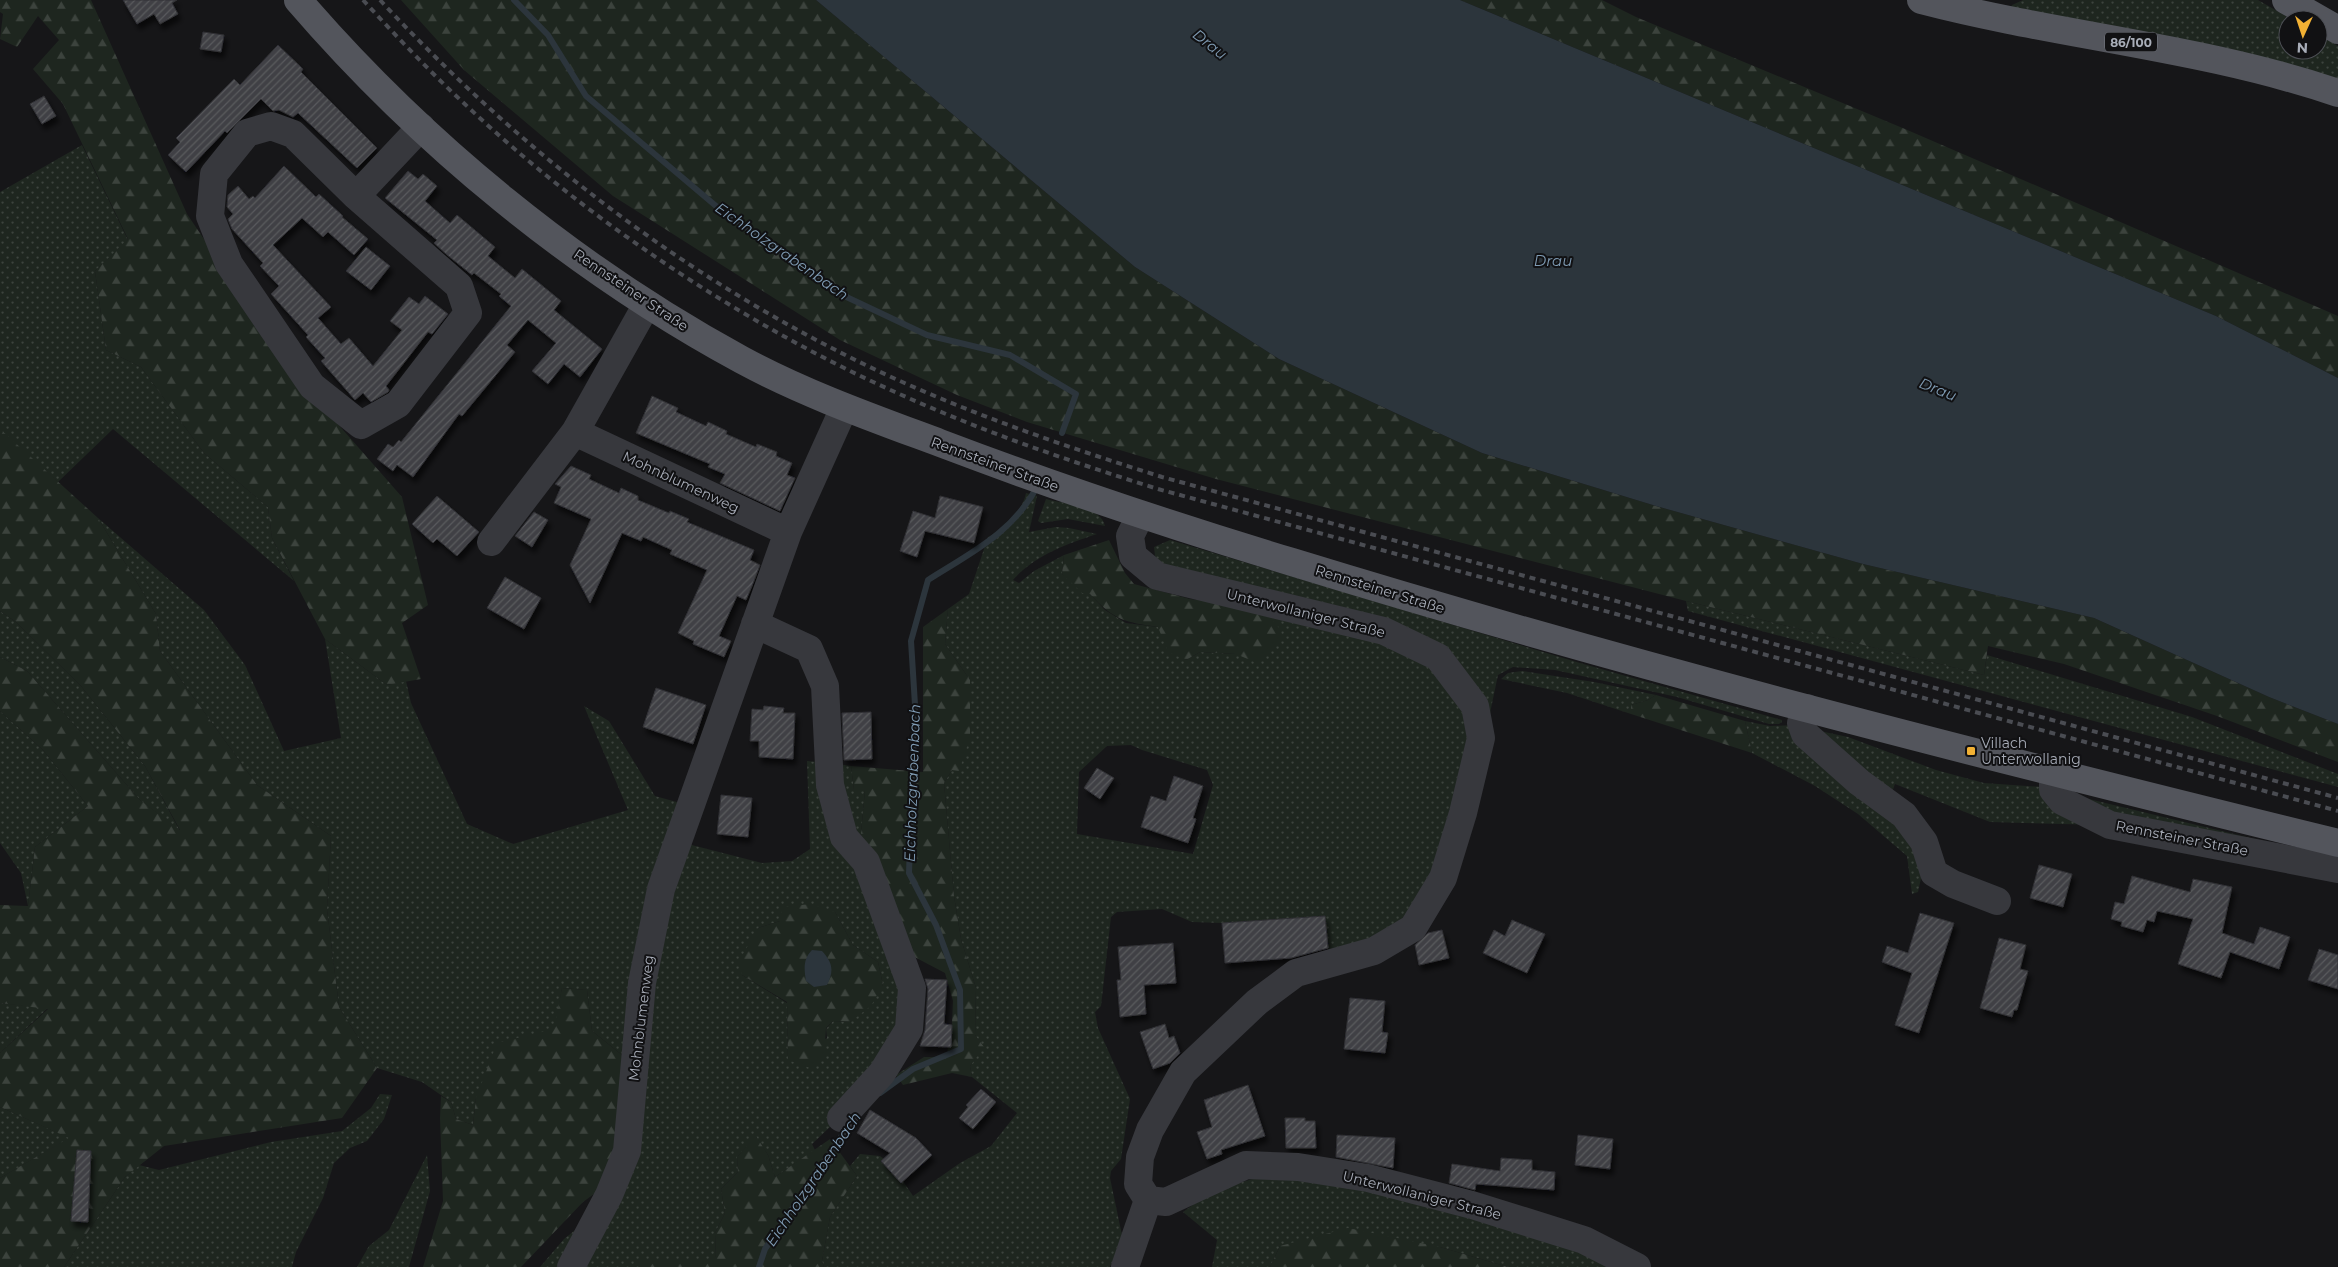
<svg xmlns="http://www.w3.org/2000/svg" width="2338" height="1267" viewBox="0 0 2338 1267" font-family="Montserrat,sans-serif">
	<defs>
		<pattern id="grass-dots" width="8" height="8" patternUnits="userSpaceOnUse" patternTransform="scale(1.25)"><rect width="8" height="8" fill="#1e261f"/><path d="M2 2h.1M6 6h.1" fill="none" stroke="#3c433d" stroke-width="1.8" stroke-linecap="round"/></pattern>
		<pattern id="forest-firs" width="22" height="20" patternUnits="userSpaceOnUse" patternTransform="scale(1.25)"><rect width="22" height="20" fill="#1e261f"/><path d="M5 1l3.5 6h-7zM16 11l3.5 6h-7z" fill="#3c433d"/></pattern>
		<pattern id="building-hatch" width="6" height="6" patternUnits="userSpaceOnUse" patternTransform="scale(1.25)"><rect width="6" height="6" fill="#404145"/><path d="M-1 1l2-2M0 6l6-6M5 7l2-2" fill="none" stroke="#595a5e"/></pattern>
		<filter id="shadow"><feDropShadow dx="3" dy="5.5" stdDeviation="2.5" flood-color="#0009"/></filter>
	</defs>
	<rect width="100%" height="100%" fill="#161618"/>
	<path fill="url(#grass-dots)" fill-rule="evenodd" d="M 2023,0 L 2258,0 L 2293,20 L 2288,20 L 2288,50 L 2318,50 L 2318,34 L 2338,46 L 2338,84 L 2011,8 L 2012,5 Z
		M 82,145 L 128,240 L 95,271 L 106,350 L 141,367 L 204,453 L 268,507 L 272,538 L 294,581 L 113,429 L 58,482 L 0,431 L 0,192 Z
		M 1026,493 L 1037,496 L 1029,532 L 1056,527 L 1069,528 L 1097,534 C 1067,544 1035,555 1013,580 L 1019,583 L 1034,571 L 1064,555 L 1062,574 L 1090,594 L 1105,610 L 1126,623 L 1158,627 L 1186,660 L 1200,652 L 1236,654 L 1260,606 L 1416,654 L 1465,703 L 1471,734 L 1466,760 L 1429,884 L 1405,921 L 1380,939 L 1328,955 L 1325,916 L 1222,923 L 1192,922 L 1162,909 L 1117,912 L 1111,917 L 1101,1006 L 1095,1012 L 1098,1028 L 1130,1099 L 1121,1159 L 1111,1171 L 1110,1178 L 1123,1240 L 1110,1267 L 824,1267 L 822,1261 L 830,1217 L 857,1176 L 850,1166 L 860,1154 L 880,1156 L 884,1159 L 881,1162 L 901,1183 L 903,1181 L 913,1196 L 960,1163 L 991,1146 L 1017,1113 L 972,1077 L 970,1066 L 983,1047 L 975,1035 L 976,988 L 961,939 L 954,896 L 944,783 L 952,770 L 970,680 L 945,644 L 948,609 L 969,594 L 988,537 C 1004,529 1023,511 1026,493 ZM 1131,745 L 1142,750 L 1207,770 L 1213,785 L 1193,854 L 1077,834 L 1079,772 L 1107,746 Z
		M 1046,499 C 1064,504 1100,505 1105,526 L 1068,519 L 1041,523 L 1038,521 Z
		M 98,518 L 204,610 L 245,665 L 284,751 L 341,738 L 325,639 L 387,685 L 406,681 L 411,703 L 467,824 L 513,844 L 628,810 L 584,706 L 609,721 L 655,796 L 684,804 L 627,1059 L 592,1031 L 587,990 L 562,988 L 555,1029 L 476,1098 L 473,1125 L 456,1119 L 451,1102 L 422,1082 L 377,1068 L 339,1007 L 327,909 L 331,836 L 257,785 L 160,651 L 156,614 Z
		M 1170,540 L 1580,663 L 1782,720 L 1782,722 L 1779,724 L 1769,724 L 1677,697 L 1555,670 L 1513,667 L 1498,675 L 1490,713 L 1476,687 L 1350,609 L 1162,566 L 1155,556 L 1154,547 Z
		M 1686,601 L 1984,675 L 1987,655 L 2192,717 L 2338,774 L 2338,787 L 1688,611 Z
		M 0,611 L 16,622 L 81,686 L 145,766 L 180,831 L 140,800 L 27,671 L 0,657 Z
		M 1522,671 L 1594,682 L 1656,695 L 1648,700 L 1631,705 L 1631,714 L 1567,693 L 1501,679 L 1508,673 Z
		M 0,711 L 43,750 L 88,806 L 35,847 L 28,906 L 21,873 L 0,843 Z
		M 1745,721 L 1770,726 L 1796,725 L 1897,813 L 1923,869 L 1918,892 L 1912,894 L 1907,856 L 1858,814 L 1815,786 L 1752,753 Z
		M 1820,731 L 1848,737 L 1936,770 L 1984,783 L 2043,787 L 2100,825 L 1990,822 L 1895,784 L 1891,795 Z
		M 807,761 L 828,763 L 899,976 L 903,1018 L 831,1126 L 812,1144 L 815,1150 L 775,1177 L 768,1155 L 756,1137 L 737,1157 L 738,1172 L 721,1189 L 725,1213 L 715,1233 L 716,1259 L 642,1259 L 641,1267 L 577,1267 L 643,1017 L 684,843 L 762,863 L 792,861 L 810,849 ZM 835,912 L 853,945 L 878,962 L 883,985 L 850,1022 L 833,1021 L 826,1029 L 827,1038 L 788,1060 L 787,1003 L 742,975 L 758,928 L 780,921 Z
		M 838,764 L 851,766 L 854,790 L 865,790 L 860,844 L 852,835 Z
		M 2064,793 L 2330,857 L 2134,825 Z
		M 0,1003 L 48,1008 L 0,1053 Z
		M 380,1094 L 392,1095 L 384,1119 L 367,1141 L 350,1148 L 334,1163 L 323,1198 L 296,1252 L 292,1267 L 64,1267 L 125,1177 L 139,1165 L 159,1170 L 271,1142 L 342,1131 L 371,1108 Z
		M 0,1107 L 70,1138 L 0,1178 Z
		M 427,1155 L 430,1191 L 409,1267 L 357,1267 L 369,1246 L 389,1230 Z
		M 1271,1174 L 1348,1183 L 1575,1245 L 1618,1267 L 1508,1267 L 1440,1247 L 1280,1246 L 1270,1267 L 1212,1267 L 1217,1240 L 1183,1212 L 1213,1190 Z
		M 589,1219 L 566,1267 L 540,1267 L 564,1239 Z"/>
	<path fill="url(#forest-firs)" d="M 0,0 L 91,0 L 187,214 L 300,381 L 402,497 L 428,605 L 402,623 L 421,679 L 387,685 L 325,639 L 272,538 L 268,507 L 204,453 L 141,367 L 106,350 L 95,271 L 128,239 L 63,104 L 33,69 L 59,40 L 38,16 L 17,47 L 0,39 L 3,14 L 0,12 Z
		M 401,0 L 816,0 L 1135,267 L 1279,359 L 1482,453 L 1656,506 L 1863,564 L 2094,618 L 2269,697 L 2338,724 L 2338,762 L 2217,716 L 2064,664 L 1988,646 L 1984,675 L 1686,601 L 1216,479 L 1027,422 L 957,395 L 840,340 L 613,196 L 464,70 Z
		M 1460,0 L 1602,0 L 1636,17 L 1905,129 L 2338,316 L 2338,378 L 2216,316 Z
		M 0,429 L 98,518 L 156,614 L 160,651 L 257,785 L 331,836 L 327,909 L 339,1007 L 377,1068 L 342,1118 L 164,1146 L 125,1177 L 64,1267 L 0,1267 L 0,1178 L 69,1138 L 0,1107 L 0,1053 L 48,1009 L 0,1003 L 0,905 L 28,906 L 35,847 L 88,806 L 43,750 L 0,711 L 0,657 L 27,671 L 140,800 L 180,830 L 145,766 L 81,686 L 16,622 L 0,611 Z
		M 1109,540 L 1125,573 L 1134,584 L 1190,599 L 1249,607 L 1260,606 L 1281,630 L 1282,640 L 1257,663 L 1236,654 L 1200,652 L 1186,660 L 1168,652 L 1158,627 C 1124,622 1114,620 1090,594 L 1082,593 L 1062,574 L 1064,555 Z
		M 948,609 L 945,644 L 970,680 L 970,737 L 959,771 L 952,770 L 944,783 L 954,896 L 961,939 L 976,988 L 975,1035 L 984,1047 L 970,1066 L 972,1077 L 952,1073 L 903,1085 L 896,1075 L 924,1057 L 947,1057 L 948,1047 L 951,1046 L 953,1001 L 945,973 L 905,952 L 860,844 L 865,790 L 854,790 L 851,766 L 923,772 L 923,627 Z
		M 1656,695 L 1745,721 L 1752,753 L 1631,714 L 1631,705 L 1648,700 Z
		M 811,904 L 835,912 L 853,945 L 878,962 L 883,985 L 871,1006 L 850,1022 L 833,1021 L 826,1028 L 824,1057 L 810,1068 L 788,1060 L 787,1002 L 742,975 L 738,963 L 758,928 L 780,921 L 782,907 Z
		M 562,988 L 587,990 L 592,1031 L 627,1059 L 616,1178 L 583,1202 L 521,1267 L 423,1267 L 443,1201 L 440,1118 L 441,1096 L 451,1102 L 456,1119 L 473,1125 L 476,1098 L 497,1043 L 554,1029 Z
		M 756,1136 L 768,1155 L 775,1177 L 830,1139 L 857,1176 L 830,1217 L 822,1261 L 824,1267 L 641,1267 L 641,1259 L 716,1259 L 715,1233 L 725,1213 L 721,1189 L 738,1172 L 737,1157 Z
		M 1348,1228 L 1440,1247 L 1508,1267 L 1270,1267 L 1280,1246 Z"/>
	<path fill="#2c353c" d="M 816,0 L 1460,0 L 2216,316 L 2338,378 L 2338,724 L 2269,697 L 2094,618 L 1863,564 L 1656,506 L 1482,453 L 1279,359 L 1135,267 Z
		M 812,950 L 822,951 C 833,963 834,971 827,985 L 814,987 L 806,981 C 804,969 803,959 812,950 Z"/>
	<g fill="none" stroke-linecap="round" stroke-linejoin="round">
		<path stroke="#2c353c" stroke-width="6" d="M 514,0 L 548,35 L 586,96 L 716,206 L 838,293 L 927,335 L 1010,355 L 1076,394 L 1062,433
			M 880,1093 L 913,1069 L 961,1049 L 960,990 L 936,925 L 909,873 L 915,705 L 911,641 L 928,580 C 972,552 1013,533 1038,485
			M 759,1267 L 765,1249 L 849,1125"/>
	</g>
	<path fill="url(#building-hatch)" stroke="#303034" filter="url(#shadow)" d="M 123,0 L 177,0 L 172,3 L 178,14 L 160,24 L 154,14 L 137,24 Z
		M 203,32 L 224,35 L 221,52 L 200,49 Z
		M 278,45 L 303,69 L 301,72 L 377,148 L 357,168 L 298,113 L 293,117 L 279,110 L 273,111 L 261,99 L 227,133 L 225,131 L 186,172 L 168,155 L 180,142 L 176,138 L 234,79 L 240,85 Z
		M 44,96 L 56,116 L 42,124 L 30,104 Z
		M 284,166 L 316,197 L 319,194 L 343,216 L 342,217 L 368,239 L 354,255 L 328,232 L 323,237 L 302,218 L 273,245 L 331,307 L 318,318 L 341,344 L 349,338 L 373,366 L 402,330 L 390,321 L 409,297 L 419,304 L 425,296 L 448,314 L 432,334 L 428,332 L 386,386 L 389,390 L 388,392 L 371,402 L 363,393 L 355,400 L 321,361 L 325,358 L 306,337 L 308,335 L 271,294 L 279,286 L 260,266 L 263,263 L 232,229 L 228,219 L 233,214 L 227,207 L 228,195 L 238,186 L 249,199 L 253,196 L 255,198 Z
		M 408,171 L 418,179 L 423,174 L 437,186 L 425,201 L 450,223 L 457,215 L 495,247 L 488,256 L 515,278 L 522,269 L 561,301 L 554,310 L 602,349 L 580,377 L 564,364 L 548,384 L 532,371 L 556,343 L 528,320 L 507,345 L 515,352 L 462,416 L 459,414 L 413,477 L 397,465 L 393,471 L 377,459 L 388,444 L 393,447 L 399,440 L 401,442 L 511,306 L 499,296 L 501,294 L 474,273 L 472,275 L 446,254 L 434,243 L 437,240 L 385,198 Z
		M 366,247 L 390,266 L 371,290 L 346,271 Z
		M 652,396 L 678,408 L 676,412 L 706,426 L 708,422 L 727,431 L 726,434 L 756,447 L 757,444 L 777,452 L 776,456 L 792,463 L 787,475 L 795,478 L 780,511 L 720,483 L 725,474 L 708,467 L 710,464 L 636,433 Z
		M 571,466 L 591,475 L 589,479 L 619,493 L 621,488 L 638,496 L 638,500 L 669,513 L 670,511 L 689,519 L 687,522 L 754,550 L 750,560 L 760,565 L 752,586 L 746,600 L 737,596 L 719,636 L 731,641 L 724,657 L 693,644 L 694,641 L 678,633 L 707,570 L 670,554 L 672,550 L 643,537 L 641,541 L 622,533 L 590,603 L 570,565 L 591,519 L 554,503 L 561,487 L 555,484 Z
		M 437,496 L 479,532 L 457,556 L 437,539 L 433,543 L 412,524 Z
		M 940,496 L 983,507 L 974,543 L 925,531 L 917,557 L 900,551 L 913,511 L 935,518 Z
		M 534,512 L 548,520 L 532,547 L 515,536 Z
		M 505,577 L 541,598 L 524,629 L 487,608 Z
		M 656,688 L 706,705 L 693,744 L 643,727 Z
		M 764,706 L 784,708 L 783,713 L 795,713 L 793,759 L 759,757 L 759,741 L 750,741 L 752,709 L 763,710 Z
		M 871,712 L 872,759 L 844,760 L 842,713 Z
		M 1097,768 L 1114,778 L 1100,799 L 1084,788 Z
		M 1174,776 L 1203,786 L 1193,818 L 1196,819 L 1188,843 L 1141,827 L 1151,796 L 1166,801 Z
		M 721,795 L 752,798 L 748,837 L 717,834 Z
		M 2039,865 L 2072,874 L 2063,907 L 2030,898 Z
		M 2132,876 L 2190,892 L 2193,879 L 2232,887 L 2222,933 L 2254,944 L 2260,927 L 2290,937 L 2279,969 L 2230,952 L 2221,978 L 2178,964 L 2193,919 L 2157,911 L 2154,922 L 2147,920 L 2143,932 L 2121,926 L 2122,922 L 2111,919 L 2115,902 L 2124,904 Z
		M 1920,913 L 1954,923 L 1919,1033 L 1895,1025 L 1912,973 L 1882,962 L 1887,946 L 1908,953 Z
		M 1325,916 L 1328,948 L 1291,958 L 1225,963 L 1222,923 Z
		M 1512,920 L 1545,934 L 1527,973 L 1483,953 L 1494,930 L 1505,936 Z
		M 1442,930 L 1449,958 L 1419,965 L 1415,945 L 1428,933 Z
		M 1999,938 L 2026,945 L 2020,969 L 2028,971 L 2017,1010 L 2014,1010 L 2012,1017 L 1980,1008 Z
		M 1173,943 L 1176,983 L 1144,985 L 1146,1014 L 1120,1017 L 1117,980 L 1121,980 L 1118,947 Z
		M 2319,949 L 2338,955 L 2338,989 L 2308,980 Z
		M 925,979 L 947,980 L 944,1024 L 952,1025 L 951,1047 L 920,1046 L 925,1030 L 928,989 Z
		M 1350,998 L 1385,1001 L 1382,1032 L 1388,1033 L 1385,1053 L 1344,1049 Z
		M 1165,1024 L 1169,1038 L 1174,1036 L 1180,1053 L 1170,1063 L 1153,1069 L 1140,1032 Z
		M 1248,1085 L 1265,1136 L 1221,1150 L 1222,1154 L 1207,1159 L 1197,1132 L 1212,1127 L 1204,1100 Z
		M 981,1089 L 996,1102 L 973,1129 L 959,1118 L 968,1107 L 966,1105 Z
		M 870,1110 L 916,1138 L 932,1155 L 901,1183 L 881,1161 L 890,1153 L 857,1133 Z
		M 1285,1118 L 1305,1118 L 1305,1121 L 1315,1121 L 1316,1148 L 1286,1148 Z
		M 1337,1135 L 1395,1138 L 1393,1168 L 1336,1157 Z
		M 1578,1135 L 1613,1139 L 1610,1169 L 1575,1165 Z
		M 77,1150 L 91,1151 L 88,1222 L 71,1221 Z
		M 1501,1158 L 1532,1160 L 1532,1170 L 1555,1172 L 1554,1190 L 1476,1184 L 1475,1190 L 1449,1183 L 1452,1164 L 1500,1171 Z"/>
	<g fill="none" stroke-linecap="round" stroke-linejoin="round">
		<path stroke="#37383d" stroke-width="28" d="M 356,196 L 293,134 L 271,126 L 247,133 L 214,174 L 210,216 L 229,264 L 312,386 L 361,425 L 398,404 L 468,313 L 459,286 L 356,196 L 421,127
			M 647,304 L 575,432 L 788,532
			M 1140,516 L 1130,536 L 1133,556 L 1157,576 L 1384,631 L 1438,657 L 1475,706 L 1481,738 L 1463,813 L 1443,878 L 1413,928 L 1374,951 L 1296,973 L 1257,1002 L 1183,1072 L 1150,1130 L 1140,1157 L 1138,1184 L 1148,1200 L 1166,1202 L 1246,1165 L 1298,1167 L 1368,1178 L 1472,1205 L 1584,1240 L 1637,1267
			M 491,542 L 575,432
			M 755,624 L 809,649 L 825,686 L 830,785 L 844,837 L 866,862 L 912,988 L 909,1029 L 882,1073 L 841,1118
			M 1807,708 L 1801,723 L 1805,734 L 1859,782 L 1904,815 L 1924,842 L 1934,873 L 1953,884 L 1997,901
			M 2053,773 L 2053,790 L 2062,801 L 2110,825 L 2338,869
			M 571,1267 L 609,1195 L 627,1151 L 642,983 L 661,889 L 788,532 L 844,408
			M 1125,1267 L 1148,1200"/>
		<path stroke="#53555c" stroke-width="28" d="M 298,0 C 421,143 576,270 742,360 C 805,394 873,418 940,443 C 1056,487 1173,526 1292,562 C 1637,668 1988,757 2338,843
			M 1921,0 C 2059,36 2203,47 2338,93
			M 2286,0 L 2338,30"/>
		<path stroke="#4a4c52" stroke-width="4" stroke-dasharray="6 5" stroke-linecap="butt" d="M 363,0 C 397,37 432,74 469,108 C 589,221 745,325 895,392 C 981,431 1069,461 1158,489 L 2338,811
			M 380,0 C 527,158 702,292 900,381 C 985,419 1073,449 1162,477 L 2338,798"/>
	</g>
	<rect fill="#f2b134" stroke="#111113" stroke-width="2" x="1966" y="746" width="10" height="10" rx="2.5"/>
	<g text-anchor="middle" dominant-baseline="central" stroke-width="4" stroke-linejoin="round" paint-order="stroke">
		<rect fill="#111113" stroke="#7b7e86" stroke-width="1" x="2105" y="32.5" width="52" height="19" rx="4"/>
		<g font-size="12" font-weight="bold" fill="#a8adb8">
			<text x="2131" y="42">86/100</text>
		</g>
		<g font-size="14" fill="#a8adb8" stroke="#111113">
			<text transform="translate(631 290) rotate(34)">Rennsteiner Straße</text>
			<text transform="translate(995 464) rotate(20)">Rennsteiner Straße</text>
			<text transform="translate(681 482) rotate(25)">Mohnblumenweg</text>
			<text transform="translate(1380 589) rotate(17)">Rennsteiner Straße</text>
			<text transform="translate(1306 613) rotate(14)">Unterwollaniger Straße</text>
			<text transform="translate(2182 838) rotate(11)">Rennsteiner Straße</text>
			<text transform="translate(641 1018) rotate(-83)">Mohnblumenweg</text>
			<text transform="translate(1422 1195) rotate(14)">Unterwollaniger Straße</text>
		</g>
		<g font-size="14" fill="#a8adb8" stroke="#111113" text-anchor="start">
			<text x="1981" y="743">Villach<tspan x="1981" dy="16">Unterwollanig</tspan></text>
		</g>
		<g font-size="15" font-style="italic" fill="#7f9bb3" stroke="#111113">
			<text transform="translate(1210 44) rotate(38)">Drau</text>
			<text transform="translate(782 251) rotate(35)">Eichholzgrabenbach</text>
			<text x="1553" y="260">Drau</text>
			<text transform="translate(1938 389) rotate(22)">Drau</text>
			<text transform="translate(912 783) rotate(-88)">Eichholzgrabenbach</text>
			<text transform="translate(813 1179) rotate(-56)">Eichholzgrabenbach</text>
		</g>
	</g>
	<g transform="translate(2303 35) rotate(183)"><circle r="24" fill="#111113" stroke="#4d4f55"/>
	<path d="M0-4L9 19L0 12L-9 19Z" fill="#f2b134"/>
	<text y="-8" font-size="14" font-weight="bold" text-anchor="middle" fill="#a8adb8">N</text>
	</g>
</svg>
